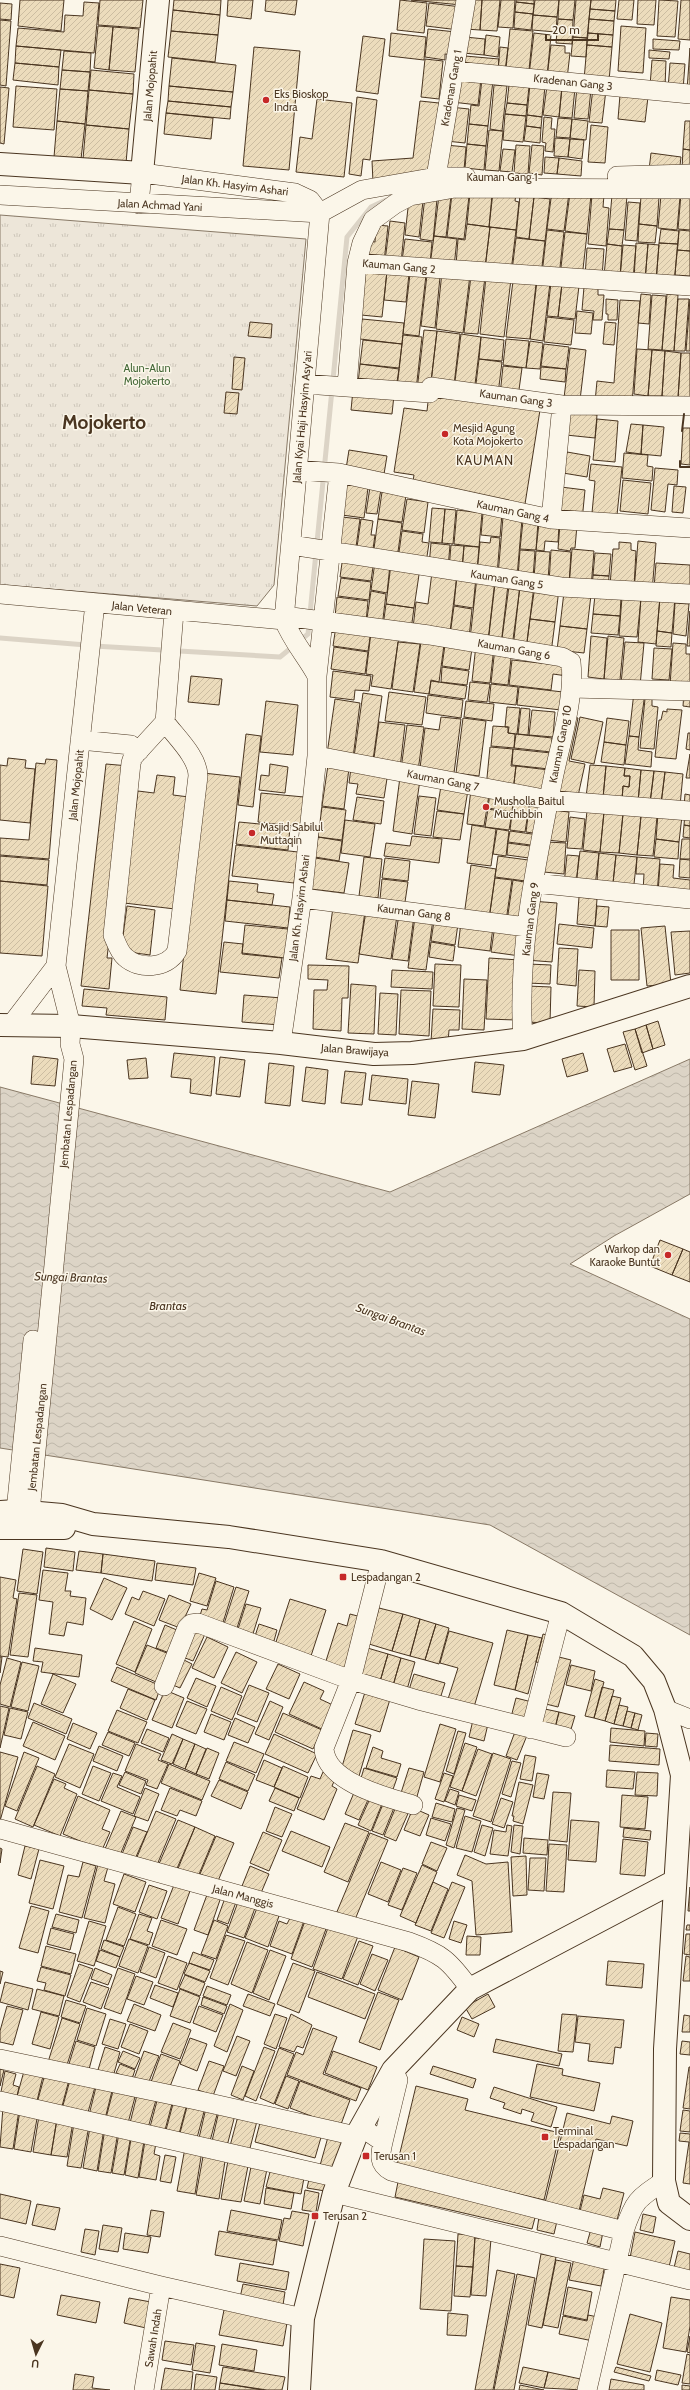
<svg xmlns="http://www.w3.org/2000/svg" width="690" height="2390" viewBox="0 0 690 2390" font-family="Cabin,sans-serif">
	<defs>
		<pattern id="grass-tufts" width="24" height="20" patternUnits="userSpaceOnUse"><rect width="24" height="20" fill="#ede6d9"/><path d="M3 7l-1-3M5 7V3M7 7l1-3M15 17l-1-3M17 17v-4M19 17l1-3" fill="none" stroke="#cdc6ba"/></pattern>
		<pattern id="water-waves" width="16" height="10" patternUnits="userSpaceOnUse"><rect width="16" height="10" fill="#dcd4c6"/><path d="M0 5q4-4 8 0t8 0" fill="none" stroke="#beb7aa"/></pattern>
		<pattern id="building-hatch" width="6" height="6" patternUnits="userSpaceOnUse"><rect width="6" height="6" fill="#ecdcbc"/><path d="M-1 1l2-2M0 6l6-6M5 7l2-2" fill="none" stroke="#ccbda1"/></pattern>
	</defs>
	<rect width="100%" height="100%" fill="#fbf6e9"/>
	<path fill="url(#grass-tufts)" stroke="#887966" d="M 0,215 L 306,239 L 274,585 L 257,606 L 0,585 Z"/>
	<path fill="url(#water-waves)" stroke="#887966" d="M 690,1059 L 690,1194 L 614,1236 L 570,1264 L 690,1319 L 690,1635 L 490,1525 L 0,1448 L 0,1087 L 390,1192 Z"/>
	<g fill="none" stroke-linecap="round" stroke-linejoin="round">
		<path stroke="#dcd4c6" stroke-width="5" d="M 0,638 L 86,645
			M 94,646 L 280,657 L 308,634 L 347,237 L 371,207 L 386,200"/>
	</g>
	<path fill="url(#building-hatch)" stroke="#4a3520" d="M 20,0 L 64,0 L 61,31 L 18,26 Z
		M 100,0 L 143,0 L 140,28 L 98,25 Z
		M 174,0 L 221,0 L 220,15 L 173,10 Z
		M 228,0 L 253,0 L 251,19 L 227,16 Z
		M 266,0 L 297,0 L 295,15 L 265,11 Z
		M 400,0 L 427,3 L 424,33 L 397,30 Z
		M 411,0 L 462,0 L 461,5 Z
		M 468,0 L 482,0 L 480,30 L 465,29 Z
		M 482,0 L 500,0 L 497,31 L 480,30 Z
		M 501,0 L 515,0 L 513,28 L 498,27 Z
		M 516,0 L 534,0 L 534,4 L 516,2 Z
		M 535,0 L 559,0 L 557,17 L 533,15 Z
		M 559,0 L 575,0 L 573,20 L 558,19 Z
		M 576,0 L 591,0 L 587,38 L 573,37 Z
		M 591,0 L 616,0 L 615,11 L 590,9 Z
		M 619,0 L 634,0 L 632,20 L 617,19 Z
		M 638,0 L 656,0 L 654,25 L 637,24 Z
		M 659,0 L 678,1 L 675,37 L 657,36 Z
		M 681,0 L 690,0 L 690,40 L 678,39 Z
		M 84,2 L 99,3 L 94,53 L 16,46 L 18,28 L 64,32 L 65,15 L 83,16 Z
		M 516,2 L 534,4 L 533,14 L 515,12 Z
		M 0,3 L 12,4 L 11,20 L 0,19 Z
		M 429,3 L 461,7 L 459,30 L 426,26 Z
		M 590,9 L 615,11 L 614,21 L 589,19 Z
		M 173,10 L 220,15 L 218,35 L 171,31 Z
		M 515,12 L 533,14 L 531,30 L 514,28 Z
		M 533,15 L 557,17 L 556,32 L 532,30 Z
		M 558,19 L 573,20 L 572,44 L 556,43 Z
		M 589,19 L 614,21 L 613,35 L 588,33 Z
		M 0,20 L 11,21 L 6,86 L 0,85 Z
		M 98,26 L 113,27 L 109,70 L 94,68 Z
		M 621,26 L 646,28 L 643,73 L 618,71 Z
		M 113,27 L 139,29 L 135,72 L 109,70 Z
		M 428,29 L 456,32 L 454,55 L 445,54 L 445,60 L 425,57 Z
		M 510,29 L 533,31 L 529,70 L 506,68 Z
		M 171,31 L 218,35 L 215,62 L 168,57 Z
		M 391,33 L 426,37 L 424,60 L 389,56 Z
		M 534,33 L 551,35 L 547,77 L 529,75 Z
		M 588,33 L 613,35 L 612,47 L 587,45 Z
		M 486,35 L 500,37 L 498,57 L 484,55 Z
		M 363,36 L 385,39 L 378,94 L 356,91 Z
		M 465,37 L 485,39 L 484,55 L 463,53 Z
		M 573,37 L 587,38 L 586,57 L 571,56 Z
		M 653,39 L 680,41 L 679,50 L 653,49 Z
		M 551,45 L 565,46 L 565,53 L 570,53 L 567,79 L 547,77 Z
		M 587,45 L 612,47 L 609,81 L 584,80 Z
		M 16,46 L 61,50 L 59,67 L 15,63 Z
		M 254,47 L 300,51 L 289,170 L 243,166 Z
		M 500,47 L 508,48 L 505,71 L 498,70 Z
		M 690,48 L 690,90 L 687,90 Z
		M 649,50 L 670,52 L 669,59 L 649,58 Z
		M 64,51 L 91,53 L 90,72 L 62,70 Z
		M 465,56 L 499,59 L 498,70 L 464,67 Z
		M 172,58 L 236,65 L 233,92 L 169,86 Z
		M 425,59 L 443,61 L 439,99 L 421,97 Z
		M 652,60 L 666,61 L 665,87 L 650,86 Z
		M 15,63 L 59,67 L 58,85 L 13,80 Z
		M 670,63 L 685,64 L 683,90 L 668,89 Z
		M 62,70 L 90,72 L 88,91 L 60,89 Z
		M 91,70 L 134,74 L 133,94 L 89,90 Z
		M 455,76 L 481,79 L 478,105 L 452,102 Z
		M 482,79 L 493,80 L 488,126 L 469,124 L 471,105 L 479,106 Z
		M 530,84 L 545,86 L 542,117 L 527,115 Z
		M 494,85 L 507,86 L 502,131 L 490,129 Z
		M 509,85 L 529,87 L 527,105 L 507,103 Z
		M 16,86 L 57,89 L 54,130 L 13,127 Z
		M 169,86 L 233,92 L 231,107 L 168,101 Z
		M 547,86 L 562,88 L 559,117 L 543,115 Z
		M 562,86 L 575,88 L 572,118 L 559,117 Z
		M 0,87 L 9,88 L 4,144 L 0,143 Z
		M 577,87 L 591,89 L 588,119 L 574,118 Z
		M 593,88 L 606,90 L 602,123 L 589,122 Z
		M 60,89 L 88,91 L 85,124 L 57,121 Z
		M 89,90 L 133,94 L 129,129 L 86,125 Z
		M 620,95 L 648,97 L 645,122 L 618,119 Z
		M 357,97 L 377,100 L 370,160 L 363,159 L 361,176 L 349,174 Z
		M 317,99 L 352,103 L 344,177 L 296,172 L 300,137 L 312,139 Z
		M 168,101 L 231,107 L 230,119 L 166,113 Z
		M 420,101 L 439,103 L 431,173 L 373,182 L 372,161 L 413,158 Z
		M 507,103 L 527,105 L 526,116 L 505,114 Z
		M 450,107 L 469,109 L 465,143 L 446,141 Z
		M 166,113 L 213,118 L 211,139 L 164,134 Z
		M 505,114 L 526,116 L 523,142 L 503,140 Z
		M 527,115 L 542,117 L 541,128 L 526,126 Z
		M 544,117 L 552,118 L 551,129 L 555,129 L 553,152 L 545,151 L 546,143 L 542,142 Z
		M 558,118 L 572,119 L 570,138 L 556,137 Z
		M 572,119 L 588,121 L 586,140 L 570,138 Z
		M 57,121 L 85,124 L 81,159 L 54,157 Z
		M 685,121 L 690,121 L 690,150 L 683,149 Z
		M 469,124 L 488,126 L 486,146 L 467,144 Z
		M 86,125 L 129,129 L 126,163 L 83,159 Z
		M 591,125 L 608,127 L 605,163 L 588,162 Z
		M 526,126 L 541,128 L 540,143 L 524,141 Z
		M 489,130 L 503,131 L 499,171 L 485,170 Z
		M 555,138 L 570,139 L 568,157 L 554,156 Z
		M 570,139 L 584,140 L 582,159 L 568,157 Z
		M 467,144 L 486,146 L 484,170 L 465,168 Z
		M 446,145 L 466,147 L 464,170 L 444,168 Z
		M 516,145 L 530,146 L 528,174 L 514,173 Z
		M 532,145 L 544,146 L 542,175 L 529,173 Z
		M 503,149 L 515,150 L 512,172 L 500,171 Z
		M 683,149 L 690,150 L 690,171 L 682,170 Z
		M 651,153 L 681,157 L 679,174 L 649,170 Z
		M 545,157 L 559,158 L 557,174 L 544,173 Z
		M 559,158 L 582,161 L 581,176 L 557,174 Z
		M 552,191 L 569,193 L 564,231 L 547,229 Z
		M 493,192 L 516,194 L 515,201 L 519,202 L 516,230 L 489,227 Z
		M 470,193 L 492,195 L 489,227 L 467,224 Z
		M 570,193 L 591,195 L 587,234 L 565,231 Z
		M 452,194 L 469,196 L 464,239 L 447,237 Z
		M 592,194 L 604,195 L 603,207 L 609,208 L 606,246 L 588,244 Z
		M 681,194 L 690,195 L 690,230 L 678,229 Z
		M 439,195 L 451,196 L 446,237 L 434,236 Z
		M 520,195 L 534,197 L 529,239 L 516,237 Z
		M 612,195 L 627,196 L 624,230 L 609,229 Z
		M 661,195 L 680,197 L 677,230 L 658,228 Z
		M 641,196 L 659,197 L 657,226 L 639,224 Z
		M 425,197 L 437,199 L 433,241 L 420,239 Z
		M 534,197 L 550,199 L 545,241 L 529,239 Z
		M 409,199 L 423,201 L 419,237 L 405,235 Z
		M 628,202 L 640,203 L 637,241 L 625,240 Z
		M 390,221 L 405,223 L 401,263 L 385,261 Z
		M 467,224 L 490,227 L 485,268 L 456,265 L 458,239 L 465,240 Z
		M 639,224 L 657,226 L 655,243 L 638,242 Z
		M 376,225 L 388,226 L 384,262 L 364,260 L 366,241 L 375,242 Z
		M 490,227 L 516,230 L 511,272 L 485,269 Z
		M 609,229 L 624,230 L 622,246 L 607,244 Z
		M 661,229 L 679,231 L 678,244 L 659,243 Z
		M 547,230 L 564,232 L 559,276 L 542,274 Z
		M 679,230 L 690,231 L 690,251 L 677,250 Z
		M 565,232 L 587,234 L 582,278 L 560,276 Z
		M 434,236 L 457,239 L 454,267 L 430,265 Z
		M 516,238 L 545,241 L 541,275 L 512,271 Z
		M 405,239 L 432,242 L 430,264 L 402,261 Z
		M 636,243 L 648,244 L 645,281 L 634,280 Z
		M 659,243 L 678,244 L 674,283 L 656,282 Z
		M 607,244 L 622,246 L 620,278 L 604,276 Z
		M 648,244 L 659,245 L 656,282 L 645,281 Z
		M 623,245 L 636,246 L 633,279 L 620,278 Z
		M 587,248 L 604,249 L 602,278 L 585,276 Z
		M 677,250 L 690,251 L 690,276 L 675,275 Z
		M 366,269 L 387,271 L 382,317 L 361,315 Z
		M 387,271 L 409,274 L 406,302 L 384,300 Z
		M 442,272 L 470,275 L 463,333 L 436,329 Z
		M 410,274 L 426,275 L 419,336 L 403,334 Z
		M 427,275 L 440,277 L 435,328 L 421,326 Z
		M 471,276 L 485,277 L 478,334 L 464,333 Z
		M 486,277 L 511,279 L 504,337 L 480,334 Z
		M 513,281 L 536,284 L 530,339 L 506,337 Z
		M 537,281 L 550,283 L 543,341 L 530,339 Z
		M 551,283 L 562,284 L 558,317 L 547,316 Z
		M 562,284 L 579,286 L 575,319 L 558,317 Z
		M 584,287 L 598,288 L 598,295 L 604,295 L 602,320 L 593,320 L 594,311 L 582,310 Z
		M 641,294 L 651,295 L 649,324 L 638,323 Z
		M 667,294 L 678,295 L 674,351 L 662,350 Z
		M 652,295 L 666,296 L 662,350 L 648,349 Z
		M 606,299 L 618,300 L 617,320 L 608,320 L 608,314 L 606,314 Z
		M 678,299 L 689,299 L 685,351 L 674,351 Z
		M 690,299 L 690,351 L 686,351 Z
		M 620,300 L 640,301 L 632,404 L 595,402 L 597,381 L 614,383 Z
		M 577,311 L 593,313 L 591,334 L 575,333 Z
		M 547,317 L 574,320 L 571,345 L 544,342 Z
		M 362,319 L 404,323 L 402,344 L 360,339 Z
		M 250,322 L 272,324 L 271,338 L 248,336 Z
		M 605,322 L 616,323 L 614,345 L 603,344 Z
		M 424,330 L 437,331 L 430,391 L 417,390 Z
		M 437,331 L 460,334 L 454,385 L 431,382 Z
		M 461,334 L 481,337 L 474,392 L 454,389 Z
		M 403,335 L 422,337 L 416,390 L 397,388 Z
		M 481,337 L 504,340 L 502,361 L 479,359 Z
		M 506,339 L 529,341 L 526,368 L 503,365 Z
		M 363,340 L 402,344 L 399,368 L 360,364 Z
		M 530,341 L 543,343 L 540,369 L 526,368 Z
		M 544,344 L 569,347 L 566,369 L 541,366 Z
		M 570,348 L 586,350 L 580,400 L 564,398 Z
		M 637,349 L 652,350 L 648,396 L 634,394 Z
		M 652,350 L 665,351 L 662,396 L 648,396 Z
		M 665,351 L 681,353 L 678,398 L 662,396 Z
		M 681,353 L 690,353 L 690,399 L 678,398 Z
		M 234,357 L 245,358 L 242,390 L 232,389 Z
		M 479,359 L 502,362 L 498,394 L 475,392 Z
		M 360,364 L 399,369 L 396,388 L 358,384 Z
		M 503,366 L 522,368 L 518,397 L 500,395 Z
		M 541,367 L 566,369 L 565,382 L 540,379 Z
		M 353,390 L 394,395 L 392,414 L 351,410 Z
		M 226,392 L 239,393 L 237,414 L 224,413 Z
		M 429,393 L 540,410 L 525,504 L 412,487 L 414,475 L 394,472 L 404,408 L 427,411 Z
		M 568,412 L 597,415 L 595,438 L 566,435 Z
		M 597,419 L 618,421 L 615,462 L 593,460 Z
		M 631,424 L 643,425 L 641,454 L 626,452 Z
		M 643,425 L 664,427 L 661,456 L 641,454 Z
		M 683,428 L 690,428 L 690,465 L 681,464 Z
		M 349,450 L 387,456 L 384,474 L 346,469 Z
		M 567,452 L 590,456 L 587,477 L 563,473 Z
		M 624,453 L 648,455 L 647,466 L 653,467 L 652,481 L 622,478 Z
		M 591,464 L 622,467 L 617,515 L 592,513 L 595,481 L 589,480 Z
		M 655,468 L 678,470 L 677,485 L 668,484 L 665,512 L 651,510 Z
		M 623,480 L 651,483 L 648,514 L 620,511 Z
		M 346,484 L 368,488 L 364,518 L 342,515 Z
		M 674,486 L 686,487 L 683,513 L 672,512 Z
		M 370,487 L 381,489 L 377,514 L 366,513 Z
		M 561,487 L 585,490 L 582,521 L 558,516 Z
		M 382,492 L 406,495 L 402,522 L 378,519 Z
		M 407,499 L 428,502 L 424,533 L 402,530 Z
		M 432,508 L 445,509 L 442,543 L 429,542 Z
		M 445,509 L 456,510 L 453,544 L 442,543 Z
		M 457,510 L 482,513 L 479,547 L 454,544 Z
		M 483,513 L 502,514 L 500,537 L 481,535 Z
		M 342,517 L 360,519 L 355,554 L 337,551 Z
		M 503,517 L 522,519 L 517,577 L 498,575 Z
		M 361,519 L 373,521 L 371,535 L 375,535 L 372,556 L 356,554 Z
		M 378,519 L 402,523 L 397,559 L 373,556 Z
		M 523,521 L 538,522 L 536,550 L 520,549 Z
		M 539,523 L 559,525 L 558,542 L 545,541 L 544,551 L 536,550 Z
		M 560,524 L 577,525 L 575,548 L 571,548 L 570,551 L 558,549 Z
		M 402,531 L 423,534 L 422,542 L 429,543 L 426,563 L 398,559 Z
		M 491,537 L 500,538 L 497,575 L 477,573 L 480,542 L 490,543 Z
		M 638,541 L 656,543 L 652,592 L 634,591 Z
		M 619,542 L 631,543 L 631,550 L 636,551 L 634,587 L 610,585 L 613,549 L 619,549 Z
		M 431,543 L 450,545 L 448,568 L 429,566 Z
		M 451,545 L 464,546 L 462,570 L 449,569 Z
		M 464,546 L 479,547 L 477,571 L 462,570 Z
		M 572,549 L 594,551 L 591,588 L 569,586 Z
		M 520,550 L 535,551 L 533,578 L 518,577 Z
		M 551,550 L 571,552 L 569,585 L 549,583 Z
		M 536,551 L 550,552 L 548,580 L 534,578 Z
		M 595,553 L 611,554 L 609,576 L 593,575 Z
		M 343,556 L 374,560 L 371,581 L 340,577 Z
		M 375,562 L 390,565 L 387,593 L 371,590 Z
		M 656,563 L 690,565 L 690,591 L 654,588 Z
		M 391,564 L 420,568 L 414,608 L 386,604 Z
		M 432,572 L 457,575 L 450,632 L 413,628 L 416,602 L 428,604 Z
		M 457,575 L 476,577 L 473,608 L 454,605 Z
		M 593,575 L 609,576 L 608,591 L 592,589 Z
		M 477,577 L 495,580 L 488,641 L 470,639 Z
		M 341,578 L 371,582 L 369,600 L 338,596 Z
		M 495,584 L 508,585 L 501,645 L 488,643 Z
		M 520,585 L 534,586 L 526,650 L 513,648 Z
		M 509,586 L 520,587 L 512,647 L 501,646 Z
		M 535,586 L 559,589 L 555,622 L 530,619 Z
		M 371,591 L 386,594 L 382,627 L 366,625 Z
		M 564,592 L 591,595 L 587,629 L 560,626 Z
		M 595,595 L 621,597 L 620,616 L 593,614 Z
		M 641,596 L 660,597 L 656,644 L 638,642 Z
		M 337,597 L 368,601 L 366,622 L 335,617 Z
		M 622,597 L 641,599 L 637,637 L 619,636 Z
		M 660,597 L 675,598 L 672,633 L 657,631 Z
		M 675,603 L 689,604 L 686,636 L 673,634 Z
		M 386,604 L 414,608 L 411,630 L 383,626 Z
		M 454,606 L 472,609 L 469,638 L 450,635 Z
		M 690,611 L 690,646 L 687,646 Z
		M 593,614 L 620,616 L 618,635 L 591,633 Z
		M 530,619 L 555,622 L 551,653 L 526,650 Z
		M 336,626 L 371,631 L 368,651 L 333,646 Z
		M 560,626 L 587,629 L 584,653 L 557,650 Z
		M 657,631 L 672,633 L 671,647 L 656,646 Z
		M 371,632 L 399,636 L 391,689 L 371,686 L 373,675 L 366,674 Z
		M 591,636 L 607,638 L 604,679 L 588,677 Z
		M 608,636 L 624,638 L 620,680 L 604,679 Z
		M 398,642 L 420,644 L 413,692 L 392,689 Z
		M 421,642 L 444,645 L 439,682 L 431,680 L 429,694 L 414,692 Z
		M 625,642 L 644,643 L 640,686 L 621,684 Z
		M 673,643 L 686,644 L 686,654 L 690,654 L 690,687 L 670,685 Z
		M 445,645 L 472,648 L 469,670 L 442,666 Z
		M 476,645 L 494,647 L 490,683 L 472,681 Z
		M 334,647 L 368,652 L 365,674 L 331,669 Z
		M 495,648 L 512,650 L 508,685 L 491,683 Z
		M 654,648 L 672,649 L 669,680 L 652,679 Z
		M 512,660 L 568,666 L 567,676 L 553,674 L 551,690 L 509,685 Z
		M 442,667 L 469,671 L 467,685 L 441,682 Z
		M 333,671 L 371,676 L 369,691 L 355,690 L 354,700 L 330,697 Z
		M 191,676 L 222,679 L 219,705 L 188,702 Z
		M 431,681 L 467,686 L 465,699 L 429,694 Z
		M 470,682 L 490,684 L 487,702 L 468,700 Z
		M 491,684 L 518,687 L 516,705 L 489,702 Z
		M 519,687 L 563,692 L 561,710 L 517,705 Z
		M 389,692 L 426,697 L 422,725 L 385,721 Z
		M 634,692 L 645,693 L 639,737 L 629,736 Z
		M 684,692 L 690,693 L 690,707 L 683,706 Z
		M 363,693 L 382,696 L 373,760 L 354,757 Z
		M 428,695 L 463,700 L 461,718 L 426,713 Z
		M 335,699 L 360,703 L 353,758 L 327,754 Z
		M 645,699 L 652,699 L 652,706 L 658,707 L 654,749 L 640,748 Z
		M 266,701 L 298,705 L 293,755 L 260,752 Z
		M 466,701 L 494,704 L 492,721 L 464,717 Z
		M 507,707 L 520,708 L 517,734 L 508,733 L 509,727 L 505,727 Z
		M 521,708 L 530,709 L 528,735 L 518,734 Z
		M 667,709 L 682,710 L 676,759 L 655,757 L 659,720 L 661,720 L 663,711 L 667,712 Z
		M 532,710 L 555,712 L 553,737 L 529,735 Z
		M 568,716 L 578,718 L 569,761 L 585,764 L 578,796 L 553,791 Z
		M 441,717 L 461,719 L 454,773 L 420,768 L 425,728 L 439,730 Z
		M 580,717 L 603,722 L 594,764 L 571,759 Z
		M 463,718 L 486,721 L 479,776 L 456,773 Z
		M 607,718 L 629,721 L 626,745 L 604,742 Z
		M 379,722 L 405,725 L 400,768 L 373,765 Z
		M 407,725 L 424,727 L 418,771 L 401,769 Z
		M 493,726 L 508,727 L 508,733 L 515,734 L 514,748 L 491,746 Z
		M 688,733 L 690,733 L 690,750 L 686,749 Z
		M 246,734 L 261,736 L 253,807 L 238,805 Z
		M 516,734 L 552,738 L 551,752 L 514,748 Z
		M 629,736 L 639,737 L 638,750 L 652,752 L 651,767 L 625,764 Z
		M 604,742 L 626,745 L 624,765 L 601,762 Z
		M 490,747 L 513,749 L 511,766 L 516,766 L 513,791 L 486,788 Z
		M 513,749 L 551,753 L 549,769 L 512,765 Z
		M 690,754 L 690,778 L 686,778 Z
		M 8,758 L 26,760 L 25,768 L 35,769 L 30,823 L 0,820 L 0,765 L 7,766 Z
		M 46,759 L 57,760 L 49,859 L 0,855 L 0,838 L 29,840 L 36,763 L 45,764 Z
		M 106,764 L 129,766 L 107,958 L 112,958 L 109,989 L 81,986 Z
		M 270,764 L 288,767 L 285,793 L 259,790 L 261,775 L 269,776 Z
		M 328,765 L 349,768 L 344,809 L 322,806 Z
		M 590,765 L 606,766 L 603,798 L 586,797 Z
		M 516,766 L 549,770 L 546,796 L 513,792 Z
		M 606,766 L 625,768 L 624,776 L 630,776 L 629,787 L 623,786 L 622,800 L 603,798 Z
		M 351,768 L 388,772 L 384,798 L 356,794 L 358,784 L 349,783 Z
		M 625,768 L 641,770 L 638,802 L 622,800 L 623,786 L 629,787 L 630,776 L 624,776 Z
		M 641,770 L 654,771 L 650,803 L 638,802 Z
		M 654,771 L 665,772 L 661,804 L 650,803 Z
		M 665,772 L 683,774 L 680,806 L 661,804 Z
		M 203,773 L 240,777 L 216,994 L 180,990 Z
		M 157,775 L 175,777 L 173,795 L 189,797 L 175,909 L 124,903 L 138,791 L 154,793 Z
		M 400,777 L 420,780 L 412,834 L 393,831 Z
		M 441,786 L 468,790 L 464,814 L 437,810 Z
		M 471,789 L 489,795 L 484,826 L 467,824 Z
		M 490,792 L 514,796 L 512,812 L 488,808 Z
		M 261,793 L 304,797 L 301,827 L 258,822 Z
		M 685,794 L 690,795 L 690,808 L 684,808 Z
		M 419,796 L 436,798 L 431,836 L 414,834 Z
		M 357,797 L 384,801 L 381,824 L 353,820 Z
		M 514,798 L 530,800 L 525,832 L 510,830 Z
		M 530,801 L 545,803 L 540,834 L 526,832 Z
		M 322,807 L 346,810 L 342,840 L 318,837 Z
		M 488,809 L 512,813 L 509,830 L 485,827 Z
		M 550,810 L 569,812 L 566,842 L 547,840 Z
		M 437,811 L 464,814 L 460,840 L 433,837 Z
		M 587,811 L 604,812 L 600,852 L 583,850 Z
		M 604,812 L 623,814 L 619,853 L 600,852 Z
		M 685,813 L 690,813 L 690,826 L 684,825 Z
		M 623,814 L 641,816 L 637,855 L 619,853 Z
		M 658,814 L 682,816 L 679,842 L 656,839 Z
		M 641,816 L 657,817 L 653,856 L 637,855 Z
		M 570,817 L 585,819 L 582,849 L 567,848 Z
		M 345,820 L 375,824 L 370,857 L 341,853 Z
		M 239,822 L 290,827 L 288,850 L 236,844 Z
		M 472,825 L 496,829 L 491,866 L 467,863 Z
		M 684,825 L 690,826 L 690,838 L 683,837 Z
		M 497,829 L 509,831 L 506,856 L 493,854 Z
		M 510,831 L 539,835 L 538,846 L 508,842 Z
		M 412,836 L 442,839 L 439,863 L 384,856 L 386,843 L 410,846 Z
		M 318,837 L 342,841 L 339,861 L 315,857 Z
		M 656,839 L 679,842 L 678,859 L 654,857 Z
		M 682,839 L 690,839 L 690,859 L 680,859 Z
		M 547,842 L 566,843 L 564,874 L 544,872 Z
		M 508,843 L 538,847 L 536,859 L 507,855 Z
		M 236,845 L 298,852 L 294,883 L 232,876 Z
		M 580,851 L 599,853 L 595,886 L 576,884 Z
		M 599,853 L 616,855 L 613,883 L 597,881 Z
		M 567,855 L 579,856 L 576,885 L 564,884 Z
		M 616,855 L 637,857 L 634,884 L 613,883 Z
		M 0,856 L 49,860 L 47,885 L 0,881 Z
		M 498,856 L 536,861 L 533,882 L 495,877 Z
		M 364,857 L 382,859 L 378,898 L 359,896 Z
		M 637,857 L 660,859 L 657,893 L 643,892 L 644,874 L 636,874 Z
		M 315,858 L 349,863 L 344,893 L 311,889 Z
		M 385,858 L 410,861 L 408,881 L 382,878 Z
		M 680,859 L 690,860 L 690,878 L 679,877 Z
		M 660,864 L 674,865 L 673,878 L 690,880 L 690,896 L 658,893 Z
		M 471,865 L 496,869 L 489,919 L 464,916 Z
		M 495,878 L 512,880 L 506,921 L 489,919 Z
		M 382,879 L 408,882 L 405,902 L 380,899 Z
		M 513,880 L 530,883 L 524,924 L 507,921 Z
		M 0,881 L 48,886 L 42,956 L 0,953 Z
		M 229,881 L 258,884 L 257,892 L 274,894 L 272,905 L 227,900 Z
		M 579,897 L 597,899 L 595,926 L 577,924 Z
		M 227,900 L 290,907 L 288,928 L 225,921 Z
		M 531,901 L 557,903 L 552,962 L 526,960 Z
		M 127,906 L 155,910 L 150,955 L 121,951 Z
		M 597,906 L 609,907 L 607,927 L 595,926 Z
		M 333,907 L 365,911 L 358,963 L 326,959 Z
		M 366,911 L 397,915 L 391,959 L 359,954 Z
		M 399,914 L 414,916 L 408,961 L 392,959 Z
		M 415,917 L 433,919 L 426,970 L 408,968 Z
		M 434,921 L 458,924 L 455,945 L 431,941 Z
		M 461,922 L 493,927 L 490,951 L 458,947 Z
		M 559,924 L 594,928 L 592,948 L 557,944 Z
		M 245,925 L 288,929 L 285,958 L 242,953 Z
		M 495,925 L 523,929 L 520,956 L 491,952 Z
		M 665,926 L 671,984 L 647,986 L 641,928 Z
		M 611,930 L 639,930 L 639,980 L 611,980 Z
		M 690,931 L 690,973 L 675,975 L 671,932 Z
		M 224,942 L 243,944 L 242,954 L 282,958 L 279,978 L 220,972 Z
		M 431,942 L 455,946 L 453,961 L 429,957 Z
		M 559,948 L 578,949 L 576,986 L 557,984 Z
		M 489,958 L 519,960 L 516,1020 L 486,1019 Z
		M 435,964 L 461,965 L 459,1007 L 433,1006 Z
		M 528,964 L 551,965 L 550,984 L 527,983 Z
		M 308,965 L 349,966 L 348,998 L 342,998 L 341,1031 L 313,1029 L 314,990 L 327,990 L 328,980 L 308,979 Z
		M 392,970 L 433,972 L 432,989 L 391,987 Z
		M 579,970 L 595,971 L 594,1007 L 577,1006 Z
		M 464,979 L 487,980 L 484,1030 L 462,1029 Z
		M 351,984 L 376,986 L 374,1034 L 348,1033 Z
		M 527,986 L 551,987 L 550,1023 L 525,1022 Z
		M 84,989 L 167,997 L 165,1020 L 106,1015 L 107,1008 L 82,1006 Z
		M 401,990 L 431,991 L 429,1036 L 399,1034 Z
		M 380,993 L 398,994 L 396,1035 L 378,1034 Z
		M 244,995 L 282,998 L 280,1025 L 242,1022 Z
		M 433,1009 L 460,1010 L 459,1030 L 449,1030 L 448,1043 L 431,1042 Z
		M 658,1021 L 665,1045 L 653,1049 L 646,1025 Z
		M 646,1025 L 653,1049 L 642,1053 L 635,1029 Z
		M 635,1029 L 647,1066 L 635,1070 L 623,1032 Z
		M 625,1044 L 632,1067 L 614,1072 L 607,1049 Z
		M 174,1053 L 215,1057 L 211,1096 L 190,1093 L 191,1079 L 171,1077 Z
		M 583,1053 L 588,1071 L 567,1077 L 562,1059 Z
		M 33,1056 L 58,1059 L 55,1086 L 31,1084 Z
		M 220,1057 L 245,1060 L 240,1097 L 216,1094 Z
		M 146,1058 L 148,1078 L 129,1079 L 127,1060 Z
		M 475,1062 L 504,1065 L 500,1095 L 472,1092 Z
		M 269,1063 L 294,1066 L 290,1106 L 265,1103 Z
		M 306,1067 L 328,1070 L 325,1104 L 302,1101 Z
		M 345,1071 L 366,1073 L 362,1105 L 341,1103 Z
		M 372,1075 L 408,1079 L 406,1104 L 369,1100 Z
		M 412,1081 L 439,1084 L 435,1118 L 408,1115 Z
		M 660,1240 L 683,1249 L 672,1275 L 650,1266 Z
		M 683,1249 L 690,1252 L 690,1282 L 672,1275 Z
		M 46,1548 L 75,1552 L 73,1571 L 44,1567 Z
		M 23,1549 L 43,1552 L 37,1594 L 17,1591 Z
		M 79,1551 L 103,1554 L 101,1573 L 76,1570 Z
		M 103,1554 L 155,1561 L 152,1581 L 101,1573 Z
		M 157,1563 L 196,1568 L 193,1585 L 155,1580 Z
		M 43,1570 L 68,1573 L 65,1591 L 71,1591 L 70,1596 L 86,1598 L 83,1625 L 67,1622 L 64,1636 L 49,1634 L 53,1602 L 39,1600 Z
		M 199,1573 L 216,1578 L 207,1606 L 190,1601 Z
		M 0,1577 L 16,1580 L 13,1598 L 17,1599 L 8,1657 L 0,1656 Z
		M 104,1578 L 127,1588 L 112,1620 L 90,1609 Z
		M 216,1581 L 234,1587 L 221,1629 L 198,1622 L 202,1609 L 207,1610 Z
		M 236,1587 L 249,1591 L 236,1631 L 223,1627 Z
		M 143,1591 L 165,1599 L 154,1626 L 125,1614 L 132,1597 L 139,1600 Z
		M 19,1593 L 37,1595 L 28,1657 L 10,1655 Z
		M 169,1595 L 191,1604 L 180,1628 L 159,1620 Z
		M 290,1599 L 326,1610 L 310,1659 L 274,1648 Z
		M 246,1604 L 261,1608 L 252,1637 L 237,1632 Z
		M 379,1608 L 403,1614 L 392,1651 L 369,1644 Z
		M 350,1614 L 365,1618 L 349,1671 L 325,1664 L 338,1623 L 347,1626 Z
		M 403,1614 L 420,1619 L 410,1656 L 392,1651 Z
		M 420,1619 L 436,1624 L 425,1660 L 410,1656 Z
		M 134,1621 L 152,1629 L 135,1672 L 116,1664 Z
		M 259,1624 L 277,1630 L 272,1648 L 253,1642 Z
		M 436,1624 L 449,1628 L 439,1664 L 425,1660 Z
		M 165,1625 L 184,1633 L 175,1655 L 156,1648 Z
		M 192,1628 L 205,1634 L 193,1661 L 180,1656 Z
		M 507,1630 L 528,1635 L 515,1690 L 494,1685 Z
		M 449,1631 L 493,1643 L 474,1707 L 448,1699 L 458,1668 L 440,1663 Z
		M 543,1634 L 554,1637 L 547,1664 L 536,1662 Z
		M 528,1635 L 542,1638 L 528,1694 L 515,1690 Z
		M 207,1637 L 228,1647 L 214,1678 L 192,1668 Z
		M 147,1645 L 174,1656 L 163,1685 L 135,1673 Z
		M 364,1647 L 388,1654 L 379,1685 L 356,1679 Z
		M 35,1648 L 82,1655 L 79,1677 L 41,1672 L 43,1662 L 33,1661 Z
		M 236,1652 L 257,1662 L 242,1693 L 221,1683 Z
		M 388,1654 L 401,1658 L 392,1689 L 379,1685 Z
		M 555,1656 L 571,1660 L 558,1707 L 542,1703 Z
		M 0,1657 L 2,1657 L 0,1673 Z
		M 178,1657 L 192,1664 L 180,1688 L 166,1682 Z
		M 7,1658 L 21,1662 L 10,1707 L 0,1704 L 0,1685 Z
		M 401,1658 L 415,1662 L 406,1693 L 392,1689 Z
		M 22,1662 L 39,1666 L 28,1711 L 11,1707 Z
		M 278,1664 L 300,1674 L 289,1699 L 266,1689 Z
		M 571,1665 L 595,1671 L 591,1691 L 566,1685 Z
		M 117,1667 L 161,1686 L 156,1700 L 111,1681 Z
		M 53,1674 L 76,1684 L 63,1713 L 41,1704 Z
		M 414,1674 L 445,1683 L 439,1702 L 408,1693 Z
		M 196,1678 L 216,1686 L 207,1707 L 187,1698 Z
		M 595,1679 L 604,1682 L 594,1718 L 585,1716 Z
		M 304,1682 L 324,1691 L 320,1699 L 335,1706 L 324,1730 L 289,1714 Z
		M 249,1685 L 269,1693 L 257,1722 L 237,1714 Z
		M 221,1687 L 242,1696 L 232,1720 L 211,1711 Z
		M 602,1687 L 614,1690 L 605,1721 L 594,1718 Z
		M 128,1689 L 155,1700 L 147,1720 L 120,1708 Z
		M 366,1689 L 391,1696 L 380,1732 L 355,1724 Z
		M 165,1690 L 184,1698 L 172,1728 L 152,1720 Z
		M 612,1696 L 621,1698 L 614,1724 L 605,1721 Z
		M 516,1698 L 536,1703 L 530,1726 L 510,1721 Z
		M 187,1701 L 207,1709 L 196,1734 L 176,1726 Z
		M 270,1701 L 283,1707 L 269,1740 L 255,1734 Z
		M 34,1703 L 72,1719 L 66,1734 L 28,1718 Z
		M 619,1705 L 628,1707 L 623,1726 L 614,1724 Z
		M 0,1706 L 9,1708 L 0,1748 Z
		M 10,1708 L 28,1712 L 21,1739 L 4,1735 Z
		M 540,1708 L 559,1712 L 554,1732 L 535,1727 Z
		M 117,1710 L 147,1722 L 138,1743 L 108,1731 Z
		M 627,1711 L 635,1713 L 631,1728 L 623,1726 Z
		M 559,1712 L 575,1716 L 569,1736 L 554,1732 Z
		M 283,1713 L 322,1730 L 313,1749 L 275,1732 Z
		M 635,1713 L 642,1715 L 638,1730 L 631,1728 Z
		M 211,1714 L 231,1722 L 224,1740 L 204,1732 Z
		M 235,1718 L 255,1727 L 248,1743 L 228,1735 Z
		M 473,1720 L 488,1724 L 484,1741 L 469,1737 Z
		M 33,1722 L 65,1736 L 55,1760 L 23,1746 Z
		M 73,1723 L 97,1733 L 90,1749 L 67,1739 Z
		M 440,1724 L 456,1729 L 440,1782 L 424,1777 Z
		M 611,1728 L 645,1731 L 644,1746 L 610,1742 Z
		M 147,1729 L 169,1738 L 163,1752 L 141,1743 Z
		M 516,1729 L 528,1733 L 517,1760 L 506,1756 Z
		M 353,1730 L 371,1735 L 359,1776 L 341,1770 Z
		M 458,1731 L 466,1733 L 454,1774 L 446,1771 Z
		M 108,1732 L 135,1743 L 129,1756 L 102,1745 Z
		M 646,1733 L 658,1734 L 657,1747 L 645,1746 Z
		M 172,1734 L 183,1739 L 172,1764 L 161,1760 Z
		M 274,1734 L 317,1754 L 308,1773 L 265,1754 Z
		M 183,1739 L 195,1744 L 185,1769 L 173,1764 Z
		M 234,1742 L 264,1754 L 256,1773 L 226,1761 Z
		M 465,1743 L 477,1747 L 462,1791 L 450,1787 Z
		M 69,1744 L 94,1754 L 80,1788 L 55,1777 Z
		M 136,1744 L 161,1754 L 158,1760 L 168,1764 L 157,1789 L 146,1785 L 148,1780 L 125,1771 Z
		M 195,1744 L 206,1749 L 196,1774 L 185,1769 Z
		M 610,1745 L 660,1749 L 659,1765 L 609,1761 Z
		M 99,1746 L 123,1756 L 117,1771 L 93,1761 Z
		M 373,1747 L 383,1751 L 381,1758 L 401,1764 L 397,1777 L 366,1768 Z
		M 207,1748 L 219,1753 L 209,1779 L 196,1774 Z
		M 478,1749 L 492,1754 L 476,1796 L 462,1791 Z
		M 0,1752 L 18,1757 L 0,1821 Z
		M 24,1752 L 39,1758 L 17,1811 L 5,1806 Z
		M 493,1753 L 511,1759 L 491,1822 L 473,1816 Z
		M 525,1755 L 536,1757 L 532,1781 L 520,1779 Z
		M 264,1760 L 282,1768 L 274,1787 L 256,1780 Z
		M 512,1761 L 521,1763 L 511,1797 L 502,1794 Z
		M 226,1762 L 255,1775 L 248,1791 L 219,1779 Z
		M 169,1764 L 210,1781 L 202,1800 L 161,1783 Z
		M 37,1766 L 55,1774 L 33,1827 L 15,1819 Z
		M 93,1766 L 111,1773 L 99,1801 L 82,1794 Z
		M 283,1766 L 308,1777 L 300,1798 L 274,1787 Z
		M 364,1768 L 397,1778 L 391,1795 L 359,1785 Z
		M 409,1768 L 424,1772 L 416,1800 L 400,1796 Z
		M 607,1770 L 635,1772 L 633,1789 L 606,1787 Z
		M 125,1772 L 146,1781 L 141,1794 L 119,1785 Z
		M 323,1772 L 336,1777 L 332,1786 L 337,1789 L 324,1820 L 297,1809 L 311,1776 L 320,1779 Z
		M 637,1772 L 658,1773 L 657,1796 L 635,1795 Z
		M 113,1773 L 122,1776 L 117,1787 L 140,1797 L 133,1814 L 101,1801 Z
		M 444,1773 L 453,1776 L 444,1802 L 435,1799 Z
		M 537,1773 L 549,1775 L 544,1799 L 533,1797 Z
		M 54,1779 L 66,1784 L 64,1788 L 77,1794 L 60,1836 L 34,1825 Z
		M 219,1780 L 248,1792 L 241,1809 L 211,1796 Z
		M 519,1782 L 533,1785 L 523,1824 L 513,1821 L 514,1816 L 512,1816 Z
		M 145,1788 L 159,1794 L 148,1821 L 134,1816 Z
		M 170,1788 L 202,1801 L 196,1816 L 180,1810 L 177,1816 L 161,1810 Z
		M 275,1788 L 299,1798 L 294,1811 L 269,1801 Z
		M 356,1788 L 371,1793 L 359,1820 L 345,1814 Z
		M 450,1789 L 459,1792 L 455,1805 L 445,1801 Z
		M 553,1792 L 571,1793 L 567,1842 L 549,1840 Z
		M 372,1794 L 384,1799 L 371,1831 L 358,1825 Z
		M 459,1795 L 476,1800 L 472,1811 L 456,1806 Z
		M 622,1795 L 648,1797 L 645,1829 L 620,1827 Z
		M 78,1796 L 110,1810 L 102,1829 L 110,1832 L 102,1850 L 63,1834 Z
		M 501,1798 L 513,1802 L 504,1828 L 492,1824 Z
		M 385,1799 L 396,1803 L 383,1835 L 372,1831 Z
		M 436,1803 L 455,1809 L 452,1822 L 432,1817 Z
		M 397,1804 L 410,1809 L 396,1841 L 384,1836 Z
		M 275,1807 L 292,1814 L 282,1837 L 266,1831 Z
		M 413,1808 L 429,1815 L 420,1836 L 404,1830 Z
		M 457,1808 L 465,1810 L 454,1848 L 446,1845 Z
		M 121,1811 L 136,1817 L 120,1855 L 105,1849 Z
		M 156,1811 L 176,1819 L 157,1865 L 137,1857 Z
		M 465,1816 L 481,1821 L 472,1852 L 456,1848 Z
		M 431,1818 L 451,1824 L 445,1841 L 426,1835 Z
		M 178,1820 L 195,1827 L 175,1873 L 158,1866 Z
		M 571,1820 L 599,1822 L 596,1862 L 568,1860 Z
		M 345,1823 L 369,1832 L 348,1882 L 324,1872 Z
		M 482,1825 L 493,1828 L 485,1856 L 474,1852 Z
		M 507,1825 L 512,1826 L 508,1856 L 490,1854 L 494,1830 L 506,1832 Z
		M 514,1825 L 523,1826 L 520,1854 L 511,1852 Z
		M 133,1827 L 147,1832 L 135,1859 L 122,1854 Z
		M 195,1827 L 215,1836 L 197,1879 L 177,1871 Z
		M 624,1828 L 651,1831 L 650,1840 L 623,1837 Z
		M 291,1831 L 330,1847 L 322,1867 L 282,1851 Z
		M 263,1832 L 282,1840 L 269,1871 L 250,1863 Z
		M 370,1833 L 388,1840 L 354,1922 L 336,1914 Z
		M 216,1836 L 234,1843 L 218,1881 L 200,1874 Z
		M 524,1838 L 548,1840 L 547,1855 L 523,1853 Z
		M 623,1839 L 648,1842 L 645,1876 L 620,1874 Z
		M 431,1842 L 447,1848 L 437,1871 L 422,1864 Z
		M 549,1844 L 567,1845 L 564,1892 L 546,1891 Z
		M 25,1846 L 39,1849 L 31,1879 L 18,1875 Z
		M 0,1848 L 2,1849 L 0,1863 Z
		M 465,1855 L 486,1864 L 508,1862 L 512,1932 L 476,1935 L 472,1881 L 457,1875 Z
		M 526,1856 L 527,1895 L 513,1896 L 511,1857 Z
		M 530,1858 L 546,1858 L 544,1891 L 528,1890 Z
		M 40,1860 L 64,1866 L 53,1909 L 29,1903 Z
		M 83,1862 L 96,1866 L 82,1918 L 59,1912 L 68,1875 L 79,1877 Z
		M 381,1862 L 401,1870 L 388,1902 L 368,1894 Z
		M 98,1864 L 108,1867 L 104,1881 L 115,1884 L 105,1923 L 84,1918 Z
		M 422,1865 L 437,1872 L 416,1923 L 400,1916 Z
		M 250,1866 L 269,1874 L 261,1893 L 242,1886 Z
		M 403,1868 L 417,1873 L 402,1910 L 388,1905 Z
		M 124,1874 L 146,1882 L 135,1912 L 113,1904 Z
		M 433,1882 L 448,1889 L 431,1931 L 415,1925 Z
		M 452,1882 L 465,1887 L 444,1938 L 431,1933 Z
		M 149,1885 L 167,1891 L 157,1919 L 139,1912 Z
		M 174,1885 L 190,1891 L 178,1924 L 161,1918 Z
		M 690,1887 L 690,1911 L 688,1911 Z
		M 208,1892 L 221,1897 L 208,1935 L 194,1930 Z
		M 225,1898 L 236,1902 L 228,1924 L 217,1920 Z
		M 238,1902 L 255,1908 L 244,1938 L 227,1932 Z
		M 31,1906 L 49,1911 L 38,1953 L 19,1948 Z
		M 118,1907 L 136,1914 L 124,1946 L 106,1940 Z
		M 257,1908 L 279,1916 L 268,1947 L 245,1938 Z
		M 56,1914 L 79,1920 L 76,1933 L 52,1927 Z
		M 139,1914 L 152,1918 L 147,1931 L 153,1933 L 149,1945 L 130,1939 Z
		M 291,1916 L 304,1921 L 292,1954 L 270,1946 L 279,1921 L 287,1924 Z
		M 161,1920 L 187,1929 L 177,1955 L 152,1946 Z
		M 214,1920 L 228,1926 L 216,1959 L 201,1954 Z
		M 89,1921 L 106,1926 L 94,1966 L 77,1961 Z
		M 305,1921 L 326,1929 L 312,1967 L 291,1959 Z
		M 454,1921 L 467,1925 L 461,1943 L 449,1939 Z
		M 329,1925 L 358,1936 L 342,1979 L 313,1969 Z
		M 687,1925 L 690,1925 L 690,1930 L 686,1930 Z
		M 51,1928 L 74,1934 L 70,1950 L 47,1944 Z
		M 686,1934 L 690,1934 L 690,1955 L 684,1954 Z
		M 226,1935 L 245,1941 L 228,1985 L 210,1978 Z
		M 467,1936 L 481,1937 L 480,1955 L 466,1955 Z
		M 129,1939 L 148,1946 L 138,1973 L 119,1966 Z
		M 104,1940 L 124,1947 L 120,1957 L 101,1949 Z
		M 359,1941 L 373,1946 L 358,1985 L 343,1979 Z
		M 247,1942 L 268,1950 L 252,1993 L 231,1984 Z
		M 46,1946 L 76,1954 L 71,1974 L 41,1966 Z
		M 149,1947 L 165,1953 L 156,1978 L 140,1972 Z
		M 395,1947 L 419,1957 L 402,2000 L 378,1990 Z
		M 100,1950 L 120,1957 L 116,1968 L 96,1961 Z
		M 270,1950 L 286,1956 L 269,2000 L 253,1993 Z
		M 193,1952 L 214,1960 L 210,1970 L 189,1963 Z
		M 372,1954 L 388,1960 L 375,1991 L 360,1984 Z
		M 168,1956 L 187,1963 L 177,1990 L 158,1983 Z
		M 686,1956 L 690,1957 L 690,1981 L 683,1981 Z
		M 608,1961 L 644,1964 L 642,1988 L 606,1985 Z
		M 189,1963 L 210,1971 L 205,1982 L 184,1974 Z
		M 293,1963 L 315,1971 L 299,2013 L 277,2004 Z
		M 79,1964 L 93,1969 L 80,2002 L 67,1997 Z
		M 41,1967 L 71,1975 L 65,1996 L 44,1990 L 46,1983 L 37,1981 Z
		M 95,1968 L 112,1975 L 108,1985 L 91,1979 Z
		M 118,1968 L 135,1974 L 121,2014 L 104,2008 Z
		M 0,1971 L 3,1972 L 0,1984 Z
		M 317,1972 L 375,1994 L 365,2019 L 308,1997 Z
		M 185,1975 L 205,1983 L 200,1996 L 179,1988 Z
		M 136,1976 L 153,1982 L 144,2005 L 127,1999 Z
		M 5,1982 L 33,1989 L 28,2010 L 0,2002 Z
		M 91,1982 L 109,1988 L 101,2009 L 83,2002 Z
		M 155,1985 L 178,1993 L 173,2007 L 150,1998 Z
		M 207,1986 L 231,1995 L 227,2005 L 203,1996 Z
		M 37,1989 L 64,1996 L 59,2016 L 32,2009 Z
		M 180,1989 L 200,1997 L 190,2023 L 170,2016 Z
		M 378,1992 L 399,2000 L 380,2050 L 359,2042 Z
		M 248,1994 L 275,2004 L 270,2016 L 243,2006 Z
		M 488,1994 L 495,2007 L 472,2019 L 465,2007 Z
		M 203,1997 L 227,2006 L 224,2014 L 201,2005 Z
		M 66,2000 L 86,2006 L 80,2023 L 61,2017 Z
		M 134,2004 L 161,2015 L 155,2031 L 127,2021 Z
		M 230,2004 L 243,2010 L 227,2052 L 214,2046 Z
		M 7,2006 L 23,2010 L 13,2045 L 0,2042 L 0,2031 Z
		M 199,2006 L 223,2015 L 216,2032 L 193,2023 Z
		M 87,2008 L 106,2014 L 96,2046 L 77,2040 Z
		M 41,2012 L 59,2017 L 50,2049 L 32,2044 Z
		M 275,2014 L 287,2018 L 276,2049 L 264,2044 Z
		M 291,2014 L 312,2025 L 303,2048 L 297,2046 L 294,2052 L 279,2047 Z
		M 562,2014 L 577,2015 L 573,2052 L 558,2051 Z
		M 684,2015 L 690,2016 L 690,2032 L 682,2032 Z
		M 578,2016 L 624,2020 L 621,2048 L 615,2047 L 613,2064 L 588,2061 L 590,2044 L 575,2042 Z
		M 462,2017 L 479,2024 L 474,2037 L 457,2030 Z
		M 62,2018 L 80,2024 L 66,2068 L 48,2062 Z
		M 110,2019 L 126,2024 L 118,2049 L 102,2044 Z
		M 173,2023 L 191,2030 L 180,2059 L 161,2052 Z
		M 130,2024 L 148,2031 L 139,2054 L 121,2047 Z
		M 313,2028 L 337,2037 L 323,2074 L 361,2088 L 356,2101 L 287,2075 L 296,2052 L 303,2055 Z
		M 237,2036 L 250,2041 L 236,2076 L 223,2071 Z
		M 190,2038 L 207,2044 L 197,2071 L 180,2064 Z
		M 496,2039 L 562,2054 L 559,2066 L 493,2052 Z
		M 76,2041 L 95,2047 L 88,2073 L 68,2067 Z
		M 682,2041 L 690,2042 L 690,2055 L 680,2054 Z
		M 105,2047 L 120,2052 L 113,2077 L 97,2073 Z
		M 264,2047 L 275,2051 L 256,2101 L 245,2096 Z
		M 279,2048 L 294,2054 L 274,2104 L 260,2098 Z
		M 123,2051 L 140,2058 L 135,2069 L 118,2062 Z
		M 144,2051 L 159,2056 L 148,2084 L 134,2079 Z
		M 333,2051 L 377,2067 L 368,2090 L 325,2073 Z
		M 161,2054 L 180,2061 L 169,2089 L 151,2082 Z
		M 209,2061 L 224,2066 L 213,2096 L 198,2090 Z
		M 120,2064 L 135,2070 L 132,2079 L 116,2073 Z
		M 537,2064 L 563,2069 L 562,2075 L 600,2083 L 594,2111 L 530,2097 Z
		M 242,2066 L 254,2071 L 243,2100 L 231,2095 Z
		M 433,2066 L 476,2079 L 473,2088 L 430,2074 Z
		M 689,2067 L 690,2067 L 690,2109 L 683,2108 Z
		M 0,2069 L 4,2070 L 0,2086 Z
		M 5,2071 L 16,2074 L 13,2085 L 19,2087 L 16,2101 L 0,2097 Z
		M 24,2071 L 43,2076 L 36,2105 L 16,2100 Z
		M 45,2074 L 69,2080 L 61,2110 L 37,2103 Z
		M 286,2076 L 299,2081 L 288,2109 L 275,2104 Z
		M 70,2080 L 95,2087 L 87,2116 L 62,2109 Z
		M 300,2081 L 350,2100 L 340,2127 L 290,2108 Z
		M 416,2086 L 468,2099 L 465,2110 L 560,2133 L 544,2200 L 397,2165 Z
		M 96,2087 L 112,2091 L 105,2119 L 89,2115 Z
		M 494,2087 L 557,2107 L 551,2127 L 531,2121 L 534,2113 L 522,2109 L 521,2114 L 503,2108 L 505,2103 L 490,2098 Z
		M 113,2091 L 135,2097 L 128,2123 L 106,2118 Z
		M 137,2095 L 156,2100 L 148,2128 L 130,2123 Z
		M 158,2097 L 173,2100 L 165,2130 L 150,2127 Z
		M 174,2100 L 187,2104 L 179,2134 L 166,2130 Z
		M 188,2103 L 205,2108 L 197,2138 L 180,2133 Z
		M 3,2107 L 19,2110 L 13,2149 L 0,2147 Z
		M 206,2108 L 218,2111 L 210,2141 L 199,2138 Z
		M 20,2110 L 38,2113 L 31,2152 L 14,2149 Z
		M 683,2110 L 690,2111 L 690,2132 L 680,2131 Z
		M 219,2111 L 235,2115 L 227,2146 L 212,2141 Z
		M 567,2113 L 610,2124 L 612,2116 L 633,2121 L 627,2146 L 596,2139 L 578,2215 L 544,2207 Z
		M 39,2116 L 57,2119 L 51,2155 L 33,2152 Z
		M 238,2116 L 257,2121 L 249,2152 L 230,2146 Z
		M 57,2119 L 73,2122 L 67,2157 L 51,2155 Z
		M 261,2119 L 322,2134 L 315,2158 L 255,2142 Z
		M 74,2123 L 89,2126 L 81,2168 L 67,2166 Z
		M 90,2127 L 104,2129 L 97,2171 L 83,2168 Z
		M 105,2129 L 118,2132 L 111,2173 L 98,2171 Z
		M 119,2133 L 131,2135 L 124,2175 L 112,2173 Z
		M 680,2133 L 690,2134 L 690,2184 L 683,2183 L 689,2142 L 679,2141 Z
		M 328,2137 L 344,2142 L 335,2173 L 319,2169 Z
		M 131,2139 L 144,2141 L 138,2178 L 125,2175 Z
		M 145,2141 L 156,2143 L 154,2154 L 160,2156 L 156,2180 L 139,2177 Z
		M 185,2148 L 202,2151 L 195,2194 L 177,2191 Z
		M 204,2151 L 226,2155 L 219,2199 L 196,2195 Z
		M 165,2155 L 176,2157 L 171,2183 L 160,2181 Z
		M 229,2155 L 248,2166 L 241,2202 L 221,2199 Z
		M 252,2162 L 268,2164 L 260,2204 L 244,2201 Z
		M 270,2172 L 304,2178 L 301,2194 L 266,2187 Z
		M 310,2175 L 327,2178 L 325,2191 L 307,2188 Z
		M 398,2182 L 536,2214 L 532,2229 L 395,2197 Z
		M 266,2188 L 294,2193 L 291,2209 L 264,2204 Z
		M 603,2188 L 624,2193 L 616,2224 L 579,2215 L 584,2195 L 600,2199 Z
		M 305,2190 L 319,2193 L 316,2212 L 302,2210 Z
		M 0,2194 L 31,2201 L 26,2224 L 0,2218 Z
		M 37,2204 L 60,2208 L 55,2230 L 32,2225 Z
		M 151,2210 L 164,2212 L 160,2237 L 147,2235 Z
		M 231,2210 L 282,2220 L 278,2240 L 227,2231 Z
		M 292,2211 L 309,2214 L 303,2246 L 279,2241 L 284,2218 L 290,2219 Z
		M 643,2214 L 656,2217 L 653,2233 L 640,2230 Z
		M 539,2217 L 557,2221 L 554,2234 L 537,2230 Z
		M 103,2225 L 122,2228 L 118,2252 L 99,2249 Z
		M 85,2229 L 99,2231 L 95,2255 L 81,2252 Z
		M 591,2229 L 603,2232 L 600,2247 L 587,2243 Z
		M 219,2231 L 277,2241 L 273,2265 L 215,2255 Z
		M 635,2232 L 675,2241 L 669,2267 L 630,2258 Z
		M 125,2233 L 151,2237 L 148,2253 L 123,2249 Z
		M 458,2234 L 475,2235 L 473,2267 L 456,2266 Z
		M 475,2238 L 491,2239 L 486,2296 L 471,2295 Z
		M 424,2239 L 455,2241 L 451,2311 L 420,2309 Z
		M 678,2251 L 690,2254 L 690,2277 L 673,2272 Z
		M 541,2254 L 556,2257 L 542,2328 L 528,2325 Z
		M 574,2258 L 605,2264 L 601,2286 L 569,2280 Z
		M 556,2260 L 571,2263 L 558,2328 L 543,2325 Z
		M 240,2263 L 289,2272 L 286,2290 L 237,2281 Z
		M 0,2264 L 20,2268 L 14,2298 L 0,2295 Z
		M 456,2266 L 473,2267 L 470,2297 L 454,2296 Z
		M 497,2270 L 515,2274 L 493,2390 L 475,2390 Z
		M 517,2274 L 535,2278 L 514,2390 L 494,2390 Z
		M 243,2284 L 285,2292 L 283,2305 L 240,2298 Z
		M 568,2287 L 592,2292 L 587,2320 L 563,2315 Z
		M 61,2295 L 100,2302 L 96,2323 L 57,2315 Z
		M 671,2297 L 690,2300 L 690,2326 L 686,2352 L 663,2348 Z
		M 129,2298 L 151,2302 L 146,2328 L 124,2323 Z
		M 225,2305 L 288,2317 L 283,2346 L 219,2335 Z
		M 448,2313 L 468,2315 L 466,2336 L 447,2335 Z
		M 630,2314 L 662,2323 L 650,2372 L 617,2364 Z
		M 588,2315 L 598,2317 L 593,2341 L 559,2334 L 563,2316 L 587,2321 Z
		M 690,2336 L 690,2353 L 687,2352 Z
		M 165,2341 L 194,2345 L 191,2365 L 162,2360 Z
		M 196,2343 L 215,2346 L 210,2373 L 192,2370 Z
		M 222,2344 L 257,2350 L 254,2371 L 219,2365 Z
		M 687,2354 L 690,2355 L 690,2384 L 682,2383 Z
		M 223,2367 L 285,2377 L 282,2390 L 267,2390 L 220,2383 Z
		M 523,2367 L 548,2372 L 544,2388 L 519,2383 Z
		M 616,2367 L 651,2376 L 649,2381 L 614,2372 Z
		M 165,2368 L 193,2372 L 191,2390 L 161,2390 Z
		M 657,2370 L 681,2375 L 678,2385 L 655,2380 Z
		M 548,2372 L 585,2380 L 583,2390 L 544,2388 Z
		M 75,2374 L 94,2377 L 92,2388 L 110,2390 L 73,2390 Z
		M 196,2374 L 217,2377 L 215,2390 L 194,2390 Z
		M 611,2379 L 644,2385 L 644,2390 L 609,2390 Z
		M 220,2383 L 263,2390 L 219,2390 Z
		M 520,2385 L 544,2390 L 519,2390 Z
		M 682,2385 L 690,2386 L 690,2390 L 682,2390 Z"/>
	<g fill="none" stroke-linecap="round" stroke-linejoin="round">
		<g stroke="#4a3520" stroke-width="20">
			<path id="minor" d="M 455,71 L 690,94
				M 617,176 L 690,174
				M 436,177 L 466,0
				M 0,195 L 320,213
				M 139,204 L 142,173 L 295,193 L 310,200 L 320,213
				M 320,213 L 362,190 L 436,177 L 466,177
				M 357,263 L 690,286
				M 305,384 L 430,393 L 431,387 L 562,405 L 690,406
				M 347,386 L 357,263 L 362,243 L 373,220 L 395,204 L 410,196 L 455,188 L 690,189
				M 297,470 L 339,473 L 551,519 L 690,528
				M 551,519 L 562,405
				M 291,545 L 561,587 L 690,594
				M 0,594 L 284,620
				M 284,616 L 429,635 L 562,657 L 571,662 C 575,700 559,747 552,784 C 535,868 517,954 523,1039
				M 317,676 C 307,657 292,641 284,620 L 320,213
				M 571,688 L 690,691
				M 165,722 C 176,737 198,757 198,776 L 177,951 C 167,969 139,970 125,957 C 119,952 116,942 113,935 L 131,763 L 133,757 L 165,722 L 174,612
				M 80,740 L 131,745 L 139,751
				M 317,756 L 549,800 L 690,811
				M 534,883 L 690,899
				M 302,898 L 527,927
				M 11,1025 L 56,966
				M 281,1043 L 302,898 L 317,756 L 317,676 L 339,473
				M 16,1511 L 33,1340
				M 30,1512 L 74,1059 L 70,1044 L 71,1026 L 56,966 L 95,603
				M 381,1561 L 351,1680 L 324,1748 C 325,1782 386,1797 413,1805
				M 164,1686 L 187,1628 L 191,1624 L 198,1623 L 351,1680 L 418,1700 L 566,1737
				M 665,1709 L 690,1719
				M 531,1729 L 561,1613
				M 0,1829 L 409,1942 C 442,1954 449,1960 470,1989
				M 0,2059 L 196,2100 L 356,2136
				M 0,2101 L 339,2178
				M 361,2127 L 383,2142 C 380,2155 378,2164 391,2171 L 624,2231
				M 383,2142 L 398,2080 L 393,2070
				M 334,2193 L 690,2280
				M 0,2246 L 161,2286 L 303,2318
				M 144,2390 L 161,2286
				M 587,2390 L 624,2231 C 634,2201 637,2199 664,2181"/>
		</g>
		<g stroke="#4a3520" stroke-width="24">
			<path id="major" d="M 0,164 L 142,173 L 158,0
				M 0,1025 L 71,1026 L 281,1043 L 374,1054 L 412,1053 L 523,1039 L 690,986
				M 0,1512 L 16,1511 L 62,1515 L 93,1524 L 229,1537 L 381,1561 L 561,1613 L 633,1656 L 654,1681 L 665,1709 L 682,1775 L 665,2049 L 664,2181 L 669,2203 L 690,2219
				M 0,1528 L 64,1528
				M 299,2390 L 303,2318 L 334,2193 L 356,2136 L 393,2070 L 470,1989 L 675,1881"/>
		</g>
		<use href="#minor" stroke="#fbf6e9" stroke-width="19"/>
		<use href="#major" stroke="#fbf6e9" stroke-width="22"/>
		<path stroke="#4a3520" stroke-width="2" d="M 682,431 L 684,414
			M 680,461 L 680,467 L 690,467"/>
	</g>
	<g fill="#c62828" stroke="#fbf6e9" stroke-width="1.5">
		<circle cx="266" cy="100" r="4"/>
		<circle cx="445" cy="434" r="4"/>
		<circle cx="486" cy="807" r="4"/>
		<circle cx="252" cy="833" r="4"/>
		<circle cx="668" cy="1255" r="4"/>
		<rect x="339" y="1573" width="8" height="8" rx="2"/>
		<rect x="541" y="2133" width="8" height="8" rx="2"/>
		<rect x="362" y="2152" width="8" height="8" rx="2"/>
		<rect x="311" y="2212" width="8" height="8" rx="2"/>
	</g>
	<g text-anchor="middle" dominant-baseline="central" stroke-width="3" stroke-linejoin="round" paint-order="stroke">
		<g font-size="11" fill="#4a3520" stroke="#fbf6e9">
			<text transform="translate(573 82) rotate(6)">Kradenan Gang 3</text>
			<text transform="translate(150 86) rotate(-85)">Jalan Mojopahit</text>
			<text transform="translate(451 88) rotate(-80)">Kradenan Gang 1</text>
			<text x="502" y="177">Kauman Gang 1</text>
			<text transform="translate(235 185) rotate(7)">Jalan Kh. Hasyim Ashari</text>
			<text transform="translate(160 205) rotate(3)">Jalan Achmad Yani</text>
			<text transform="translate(399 266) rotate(5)">Kauman Gang 2</text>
			<text transform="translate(516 398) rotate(8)">Kauman Gang 3</text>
			<text transform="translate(302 417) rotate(-85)">Jalan Kyai Haji Hasyim Asy'ari</text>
			<text transform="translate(513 511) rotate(12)">Kauman Gang 4</text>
			<text transform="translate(507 579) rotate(9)">Kauman Gang 5</text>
			<text transform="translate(142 608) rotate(6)">Jalan Veteran</text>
			<text transform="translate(514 649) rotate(10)">Kauman Gang 6</text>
			<text transform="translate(560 744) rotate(-79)">Kauman Gang 10</text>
			<text transform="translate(443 780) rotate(11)">Kauman Gang 7</text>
			<text transform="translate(76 785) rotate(-84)">Jalan Mojopahit</text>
			<text transform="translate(299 908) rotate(-83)">Jalan Kh. Hasyim Ashari</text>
			<text transform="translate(414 912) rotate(7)">Kauman Gang 8</text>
			<text transform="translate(530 919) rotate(-83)">Kauman Gang 9</text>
			<text transform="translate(355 1050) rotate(4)">Jalan Brawijaya</text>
			<text transform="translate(68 1114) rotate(-85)">Jembatan Lespadangan</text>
			<text transform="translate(37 1437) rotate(-84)">Jembatan Lespadangan</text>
			<text transform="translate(243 1896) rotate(15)">Jalan Manggis</text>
			<text transform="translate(153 2338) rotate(-81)">Sawah Indah</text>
		</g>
		<g font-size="11" fill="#4a3520" stroke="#fbf6e9" text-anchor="start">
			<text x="274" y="94">Eks Bioskop<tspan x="274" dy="13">Indra</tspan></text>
			<text x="453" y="428">Mesjid Agung<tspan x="453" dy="13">Kota Mojokerto</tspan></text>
			<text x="494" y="801">Musholla Baitul<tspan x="494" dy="13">Muchibbin</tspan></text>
			<text x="260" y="827">Masjid Sabilul<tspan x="260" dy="13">Muttaqin</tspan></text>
			<text x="660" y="1249" text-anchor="end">Warkop dan<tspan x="660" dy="13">Karaoke Buntut</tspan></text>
			<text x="351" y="1577">Lespadangan 2</text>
			<text x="553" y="2131">Terminal<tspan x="553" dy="13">Lespadangan</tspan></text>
			<text x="374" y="2156">Terusan 1</text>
			<text x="323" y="2216">Terusan 2</text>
		</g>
		<g font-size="11" fill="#436837" stroke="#fbf6e9">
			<text x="147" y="368">Alun-Alun<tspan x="147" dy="13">Mojokerto</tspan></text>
		</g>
		<g font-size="12" font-style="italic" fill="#4a3520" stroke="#fbf6e9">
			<text transform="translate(71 1277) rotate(2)">Sungai Brantas</text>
			<text x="168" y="1305">Brantas</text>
			<text transform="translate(391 1319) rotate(20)">Sungai Brantas</text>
		</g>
		<g font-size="13" letter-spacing="1" fill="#4a3520" stroke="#fbf6e9">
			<text x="485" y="460">KAUMAN</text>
		</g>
		<g font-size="19" font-weight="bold" fill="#4a3520" stroke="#fbf6e9">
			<text x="104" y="422">Mojokerto</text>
		</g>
	</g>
	<g transform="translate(36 2354) rotate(185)" stroke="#fbf6e9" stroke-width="3" paint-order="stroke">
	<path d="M0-3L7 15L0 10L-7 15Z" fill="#4a3520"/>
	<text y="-6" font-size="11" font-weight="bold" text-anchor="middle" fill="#4a3520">U</text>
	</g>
	<path d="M546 34v6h52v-6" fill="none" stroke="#4a3520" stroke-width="2"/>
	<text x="552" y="34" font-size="12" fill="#4a3520" stroke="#fbf6e9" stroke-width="3" paint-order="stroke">20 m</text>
</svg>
